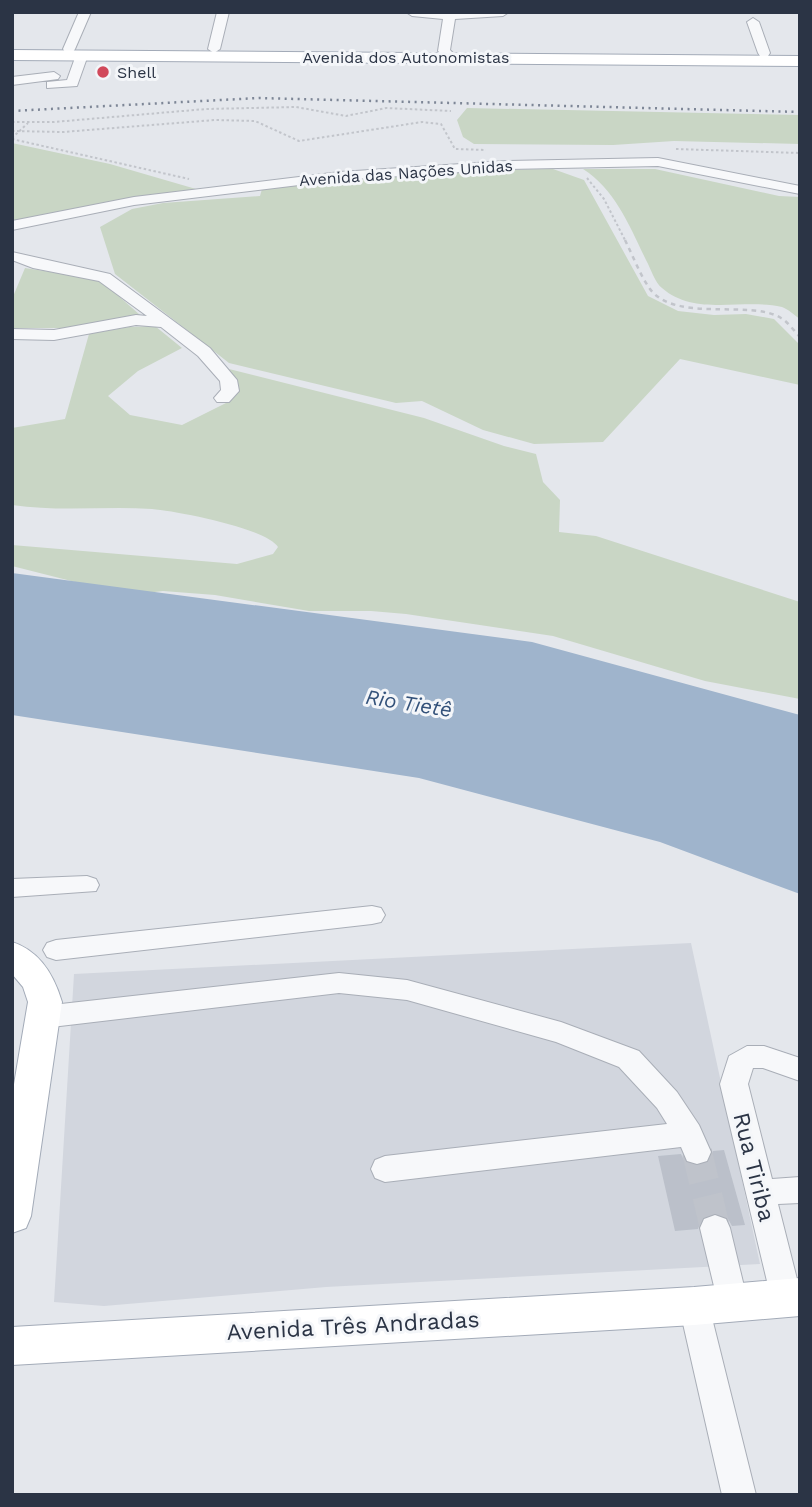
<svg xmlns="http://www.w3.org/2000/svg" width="812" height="1507" viewBox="0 0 812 1507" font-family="'Work Sans',sans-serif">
	<rect width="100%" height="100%" fill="#e4e7ec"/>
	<path fill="#d2d6de" d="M 691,943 L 760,1264 L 326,1287 L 104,1306 L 54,1302 L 74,974 Z"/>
	<path fill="#c9d6c5" d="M 467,108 L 800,115 L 800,144 L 674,141 L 613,145 L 474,144 L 463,137 L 457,120 Z
		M 12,143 L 110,164 L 196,189 L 135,197 L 12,221 Z
		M 553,169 L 584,180 L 648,296 L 678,311 L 714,315 L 746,314 L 774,319 L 800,345 L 800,385 L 680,359 L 603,442 L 534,444 L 483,430 L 422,401 L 396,403 L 229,363 L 115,274 L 100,227 L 132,209 L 163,203 L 260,196 L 262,189 C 358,176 456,170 553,169 Z
		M 583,169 L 655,169 L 779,196 L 800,197 L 800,319 C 794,315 788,309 782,307 C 743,298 695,317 662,288 C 655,283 651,269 646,260 C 630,227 615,189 583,169 Z
		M 25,268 L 89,278 L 105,284 L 140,315 L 66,328 L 12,328 L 12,299 Z
		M 155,326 L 182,348 L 138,371 L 108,396 L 130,415 L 182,425 L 230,401 L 238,387 L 229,369 L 424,418 L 504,446 L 536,454 L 543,482 L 560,500 L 559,532 L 596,536 L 800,602 L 800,699 L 705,681 L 553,636 L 406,614 L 371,611 L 309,611 L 215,595 L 163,591 L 146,593 L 87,585 L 12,566 L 12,545 L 237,564 L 273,554 L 278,547 C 266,528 176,511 152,509 C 105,506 59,512 12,505 L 12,428 L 65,419 L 89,334 L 129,327 Z"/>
	<path fill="#9fb4cc" d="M 12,573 L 532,642 L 800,715 L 800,894 L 660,842 L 419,778 L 12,715 Z"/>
	<path fill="#bbc0ca" d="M 724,1150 L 745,1225 L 732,1226 L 727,1217 L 714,1213 L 702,1218 L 698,1229 L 675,1231 L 658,1156 L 681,1154 L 686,1164 L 698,1167 L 709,1162 L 713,1151 Z"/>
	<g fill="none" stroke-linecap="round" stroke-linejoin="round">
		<path stroke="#bfc3cb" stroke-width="30" stroke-dasharray="30 15" stroke-linecap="butt" d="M 697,1152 L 715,1228"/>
		<g stroke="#a9aeb7" stroke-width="2">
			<path id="minor" d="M 79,12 L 91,12 L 75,49 L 73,52 L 65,52 L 63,49 Z
				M 217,12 L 229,12 L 220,49 L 214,53 L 208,49 Z
				M 406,12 L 509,12 L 503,16 L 455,19 L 450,50 L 457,57 L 451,61 L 438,51 L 443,19 L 412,16 Z
				M 753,18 L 759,22 L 770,53 L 768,56 L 760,56 L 758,53 L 747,22 Z
				M 82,51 L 88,55 L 77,86 L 47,88 L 47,82 L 67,80 L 76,55 Z
				M 54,72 L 60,76 L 58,79 L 12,85 L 12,77 Z
				M 658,158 L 800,186 L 800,194 L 658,166 L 507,169 L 340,180 L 134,205 L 12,230 L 12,221 L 134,197 L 340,172 L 507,161 Z
				M 12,252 L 110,274 L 210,348 L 237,380 L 239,391 L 229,402 L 217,402 L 214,398 L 221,390 L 220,381 L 198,356 L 161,327 L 136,325 L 54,340 L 12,339 L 12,329 L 54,330 L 136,315 L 147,316 L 99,281 L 33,268 L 12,260 Z
				M 87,876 L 96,879 L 99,885 L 96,891 L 12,897 L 12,879 Z
				M 372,906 L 381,908 L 385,915 L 381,922 L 372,924 L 56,960 L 47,957 L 43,950 L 47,943 L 56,940 Z
				M 339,973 L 407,980 L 561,1022 L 639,1051 L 677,1092 L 699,1125 L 711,1152 L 707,1161 L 697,1164 L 687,1161 L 681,1147 L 385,1182 L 375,1178 L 371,1169 L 375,1160 L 385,1156 L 667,1124 L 657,1108 L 619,1067 L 556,1042 L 407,1000 L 339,993 L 43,1028 L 34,1025 L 30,1017 L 34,1009 L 43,1006 Z
				M 747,1046 L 764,1046 L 800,1058 L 800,1081 L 763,1068 L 753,1068 L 748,1084 L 772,1179 L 800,1177 L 800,1203 L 778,1204 L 800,1291 L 797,1308 L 786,1312 L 775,1308 L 771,1298 L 720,1084 L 729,1056 Z
				M 715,1215 L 726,1219 L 730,1228 L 748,1303 L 744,1313 L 733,1317 L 722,1313 L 718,1303 L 700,1228 L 704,1219 Z
				M 694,1292 L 705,1296 L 709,1306 L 756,1495 L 722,1495 L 679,1306 L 683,1296 Z"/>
		</g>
		<g stroke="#a3abb8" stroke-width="2">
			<path id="major" d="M 12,50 L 800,56 L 800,66 L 12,60 Z
				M 12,942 C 40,951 54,975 62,1002 L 31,1216 L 26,1228 L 12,1233 L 12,1096 L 28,1002 L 23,987 L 12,974 Z
				M 800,1278 L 800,1316 L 694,1325 L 12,1365 L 12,1327 L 694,1287 Z"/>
		</g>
		<path stroke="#c2c5cb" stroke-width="2" stroke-dasharray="2.5 2.5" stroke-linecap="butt" d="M 12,122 L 54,122 L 206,109 L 296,107 L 346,116 L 386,108 L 451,111
			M 12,131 L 63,132 L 215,120 L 255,121 L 299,141 L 422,122 L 441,124 L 455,149 L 486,150
			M 12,138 L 28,123
			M 12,139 L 189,179
			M 676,149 L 800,153
			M 587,178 L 604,199 L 626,242"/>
		<path stroke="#c2c5cb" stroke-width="2.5" stroke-dasharray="4.5 4.5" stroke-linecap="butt" d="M 625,240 C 633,256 640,275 650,289 C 675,323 750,299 781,318 C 788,322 794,331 800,337"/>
		<use href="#minor" fill="#f7f8fa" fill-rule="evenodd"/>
		<use href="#major" fill="#fff" fill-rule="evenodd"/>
		<path stroke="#7d8696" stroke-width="2.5" stroke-dasharray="2 4.5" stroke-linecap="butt" d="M 12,111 L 259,98 L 800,112"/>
	</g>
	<circle fill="#d1495b" stroke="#f4f6f9" stroke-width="2.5" cx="103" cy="72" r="7"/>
	<g text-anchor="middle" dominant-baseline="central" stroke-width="6" stroke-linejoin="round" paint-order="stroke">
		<g font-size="16" fill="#2b3445" stroke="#f4f6f9">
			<text x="406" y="57">Avenida dos Autonomistas</text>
			<text transform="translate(406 173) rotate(-4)">Avenida das Nações Unidas</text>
		</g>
		<g font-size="16" fill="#2b3445" stroke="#f4f6f9" text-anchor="start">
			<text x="117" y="72">Shell</text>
		</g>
		<g font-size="21" font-style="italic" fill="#34527a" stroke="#f4f6f9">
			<text transform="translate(409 703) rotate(9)">Rio Tietê</text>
		</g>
		<g font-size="23" fill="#2b3445" stroke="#f4f6f9">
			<text transform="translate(754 1167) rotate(76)">Rua Tiriba</text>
			<text transform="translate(353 1326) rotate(-3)">Avenida Três Andradas</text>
		</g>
	</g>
	<rect width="812" height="1507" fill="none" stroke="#2b3445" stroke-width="28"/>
</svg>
